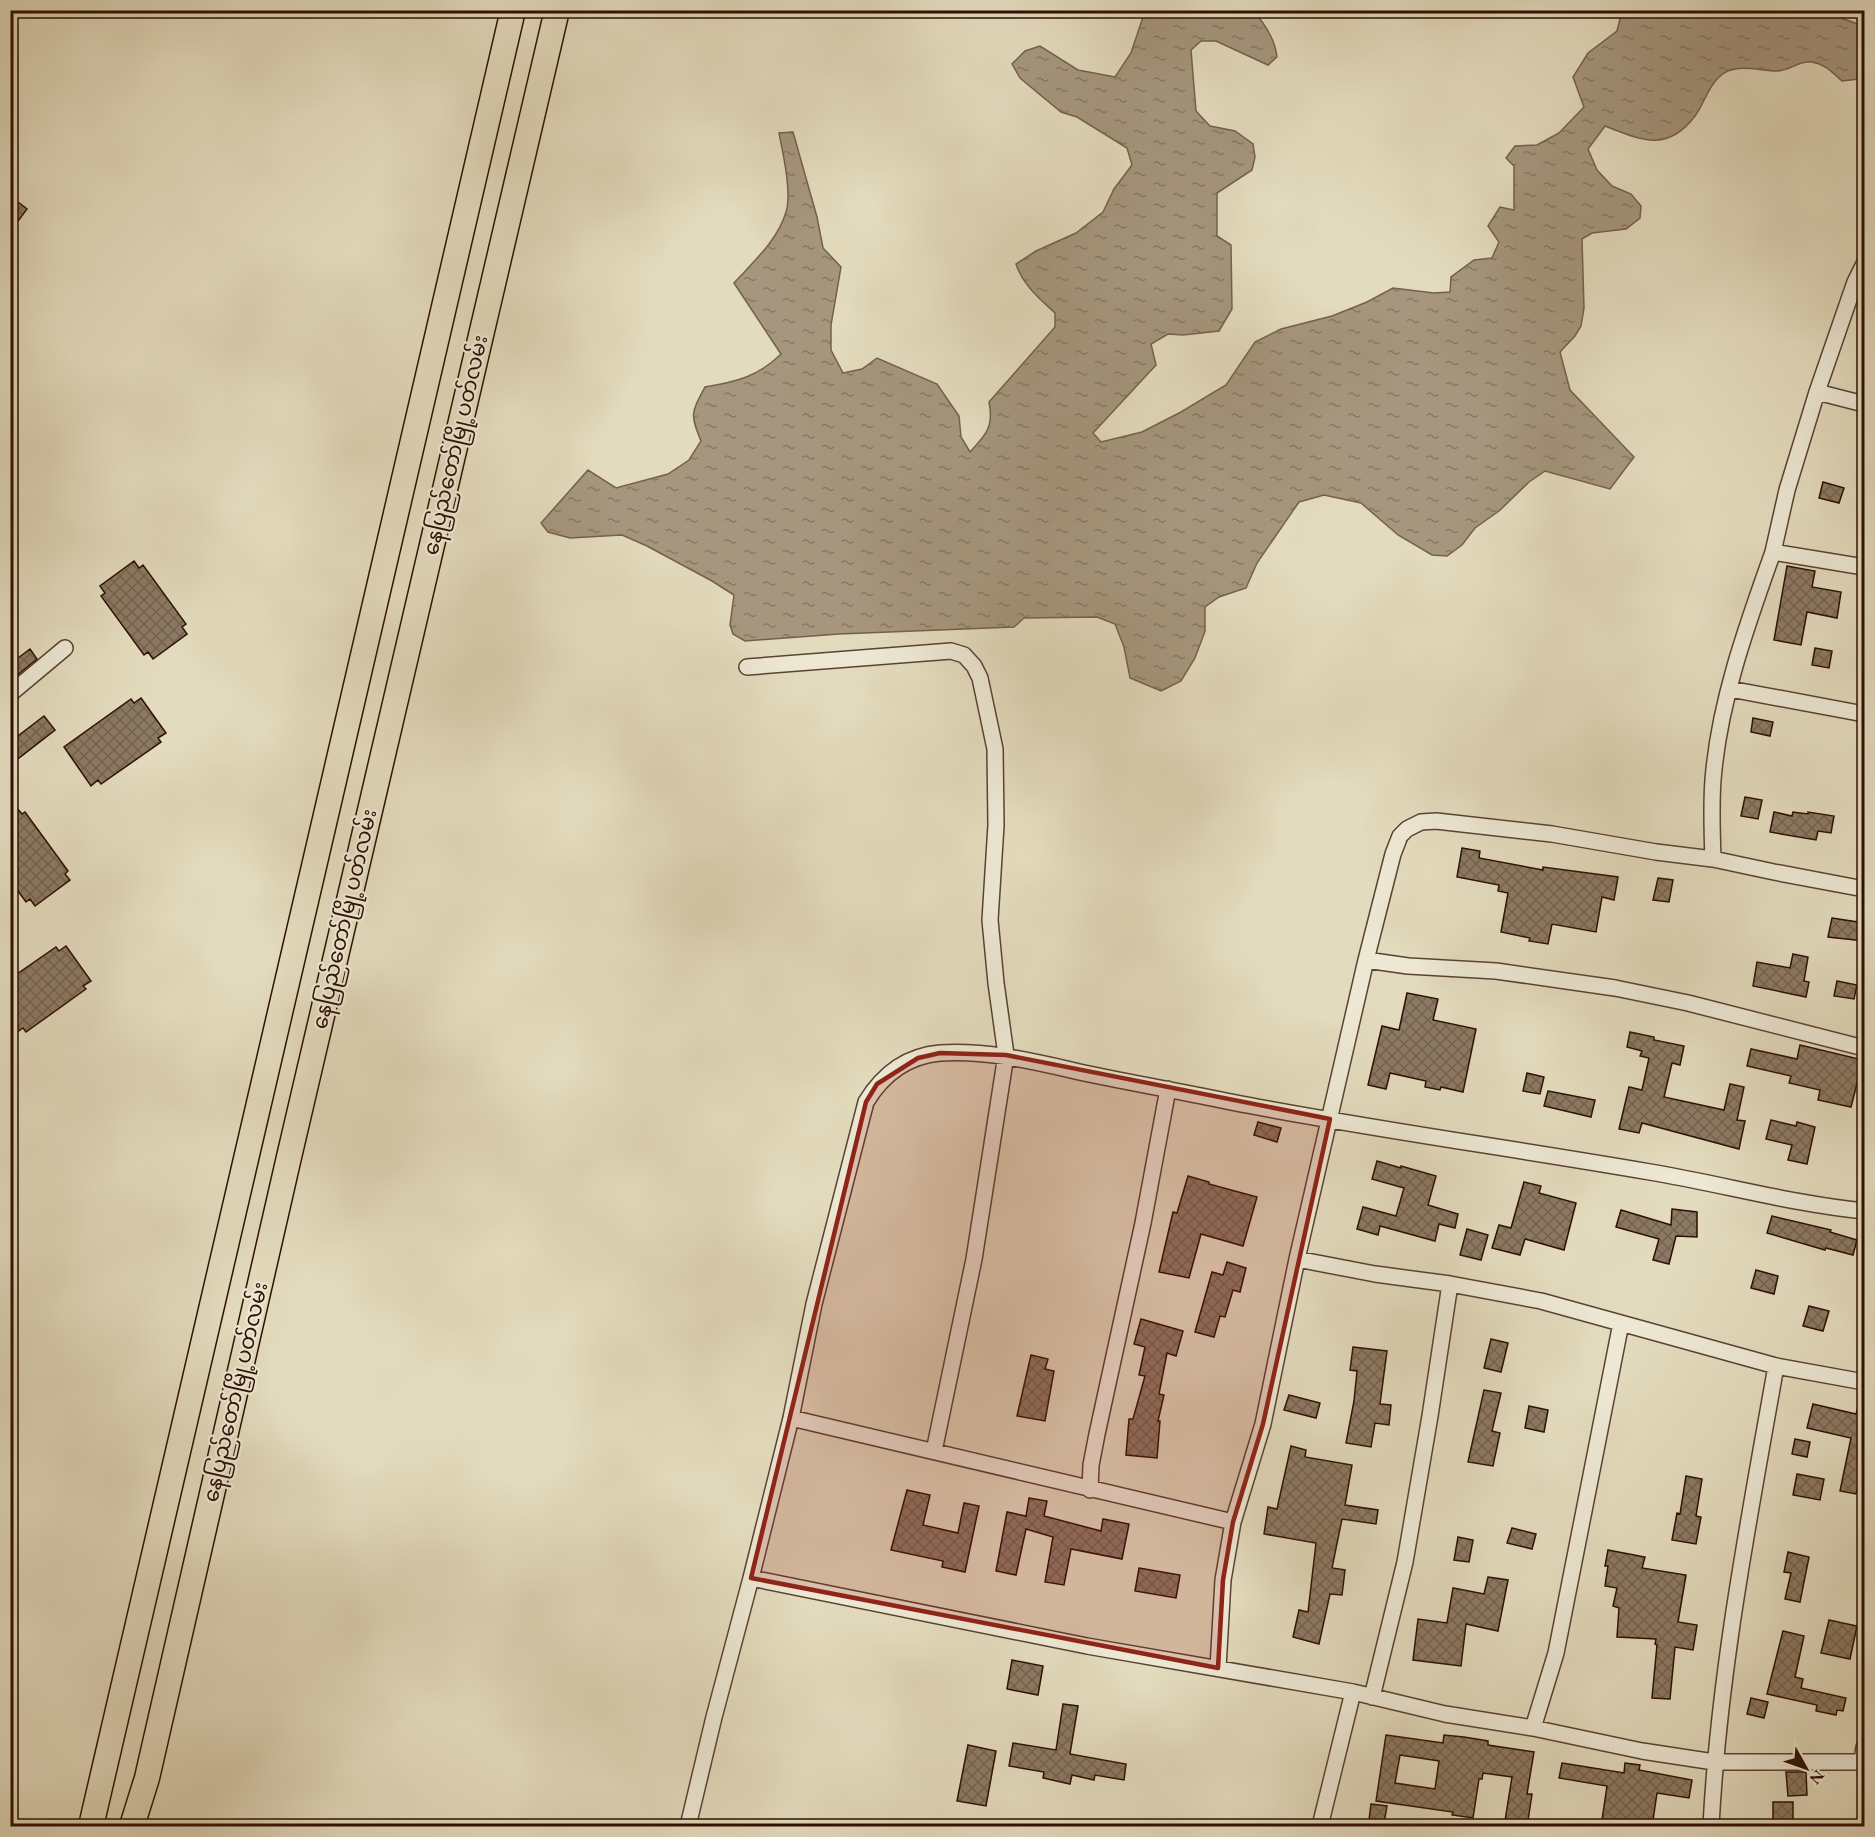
<svg xmlns="http://www.w3.org/2000/svg" width="1875" height="1837" viewBox="0 0 1875 1837" font-family="'EB Garamond','Noto Sans Myanmar',serif">
	<defs>
		<pattern id="water-ripples" width="26" height="14" patternUnits="userSpaceOnUse" patternTransform="scale(1.5)"><rect width="26" height="14" fill="#a5967d"/><path d="M2 4q2-2 4 0t4 0M15 11q2-2 4 0t4 0" fill="none" stroke="#877964"/></pattern>
		<pattern id="building-cross-hatch" width="8" height="8" patternUnits="userSpaceOnUse" patternTransform="scale(1.5)"><rect width="8" height="8" fill="#8c7963"/><path d="M0 0l8 8M0 8l8-8" fill="none" stroke="#73624f"/></pattern>
	</defs>
	<rect width="100%" height="100%" fill="#e3dbbd"/>
	<filter id="stains"><feTurbulence type="fractalNoise" baseFrequency=".00333" numOctaves="4"/><feColorMatrix values="0 0 0 0 .2 0 0 0 0 .09 0 0 0 0 .02 0 0 0 .5 -.17"/></filter>
	<radialGradient id="worn" r=".72"><stop offset=".6" stop-color="#630" stop-opacity="0"/><stop offset="1" stop-color="#630" stop-opacity=".3"/></radialGradient>
	<path fill="url(#water-ripples)" stroke="#75604c" stroke-width="1.5" d="M 1145,11 L 1254,11 C 1265,25 1275,39 1277,57 L 1268,65 L 1216,41 L 1201,41 L 1191,50 L 1196,111 L 1210,126 L 1235,131 L 1253,144 L 1255,157 L 1252,170 L 1217,193 L 1217,236 L 1231,245 L 1232,309 L 1219,331 L 1183,335 L 1168,334 L 1151,344 L 1156,365 L 1093,433 L 1101,442 L 1142,432 L 1181,412 L 1226,385 L 1255,342 L 1281,329 L 1332,316 L 1367,302 L 1393,288 L 1434,293 L 1450,292 L 1451,277 L 1474,260 L 1492,258 L 1499,242 L 1488,226 L 1500,207 L 1514,210 L 1514,166 L 1506,158 L 1515,146 L 1537,145 L 1559,133 L 1584,107 L 1573,77 L 1588,53 L 1617,31 L 1622,11 L 1833,11 L 1838,17 L 1864,26 L 1864,75 L 1859,79 L 1842,81 C 1832,72 1825,64 1812,62 C 1800,60 1789,71 1777,71 C 1759,71 1734,62 1719,77 C 1708,87 1704,104 1695,116 C 1667,153 1641,140 1605,126 L 1588,149 L 1597,170 L 1612,186 L 1631,194 L 1641,206 L 1640,218 L 1626,229 L 1592,233 L 1582,239 L 1584,308 L 1581,326 L 1575,336 L 1560,352 L 1570,390 L 1634,457 L 1610,489 L 1545,471 L 1529,482 L 1499,511 L 1475,528 L 1462,545 L 1447,556 L 1432,555 L 1398,535 L 1361,503 L 1324,495 L 1299,502 L 1257,563 L 1246,588 L 1219,597 L 1205,607 L 1205,631 L 1195,658 L 1181,681 L 1161,691 L 1130,678 L 1124,647 L 1115,624 L 1097,617 L 1024,618 L 1014,627 L 839,634 L 745,641 L 733,634 L 730,625 L 734,595 L 712,581 L 647,546 L 622,535 L 570,538 L 548,532 L 541,523 L 588,470 L 616,488 L 668,474 L 689,460 L 701,441 C 690,414 691,413 705,387 C 735,382 758,377 781,354 L 734,283 C 753,262 778,240 786,212 C 792,193 783,153 779,133 L 793,132 L 817,217 L 823,248 L 841,267 L 831,325 L 831,350 L 843,373 L 862,369 L 877,358 L 937,384 L 959,416 L 961,437 L 970,452 C 986,435 994,427 989,402 L 1055,327 L 1055,313 C 1039,298 1023,285 1016,264 L 1036,251 L 1076,233 L 1103,212 L 1114,189 L 1132,165 L 1127,148 L 1077,117 L 1061,112 L 1020,78 L 1012,64 L 1025,51 L 1040,46 L 1078,70 L 1115,77 L 1131,53 Z"/>
	<path fill="url(#building-cross-hatch)" stroke="#2d0f02" stroke-width="1.5" fill-rule="evenodd" d="M 10,196 L 27,209 L 10,232 Z
		M 1823,482 L 1844,488 L 1839,503 L 1819,498 Z
		M 134,561 L 139,568 L 143,565 L 186,624 L 182,627 L 187,634 L 153,659 L 148,652 L 144,655 L 101,596 L 105,593 L 100,586 Z
		M 1787,566 L 1815,571 L 1812,587 L 1841,592 L 1837,618 L 1807,612 L 1801,645 L 1774,640 Z
		M 1815,648 L 1832,651 L 1829,668 L 1812,665 Z
		M 30,649 L 37,659 L 10,681 L 10,664 Z
		M 141,698 L 166,733 L 158,738 L 161,742 L 101,784 L 98,780 L 91,786 L 64,747 L 131,699 L 134,703 Z
		M 44,716 L 55,730 L 10,765 L 10,742 Z
		M 1753,718 L 1773,722 L 1770,736 L 1751,732 Z
		M 1745,797 L 1762,800 L 1758,819 L 1741,816 Z
		M 10,800 L 22,814 L 25,812 L 68,871 L 65,874 L 70,880 L 35,906 L 30,899 L 26,902 L 10,880 Z
		M 1774,812 L 1792,816 L 1793,812 L 1808,814 L 1808,812 L 1834,816 L 1831,833 L 1818,831 L 1816,840 L 1770,832 Z
		M 1462,848 L 1480,851 L 1479,858 L 1543,870 L 1543,867 L 1618,877 L 1614,900 L 1602,897 L 1596,932 L 1552,924 L 1548,944 L 1529,941 L 1530,938 L 1501,932 L 1508,893 L 1498,891 L 1499,885 L 1457,877 Z
		M 1658,878 L 1673,880 L 1669,902 L 1653,900 Z
		M 1832,918 L 1864,923 L 1864,941 L 1828,937 Z
		M 66,946 L 91,981 L 83,986 L 86,989 L 26,1032 L 23,1028 L 10,1037 L 10,979 L 56,947 L 59,951 Z
		M 1793,954 L 1808,957 L 1804,981 L 1809,982 L 1806,997 L 1753,986 L 1757,962 L 1790,968 Z
		M 1837,981 L 1857,985 L 1854,999 L 1834,996 Z
		M 1407,993 L 1438,999 L 1433,1020 L 1476,1029 L 1463,1092 L 1441,1087 L 1440,1090 L 1425,1087 L 1426,1081 L 1390,1073 L 1386,1089 L 1368,1085 L 1382,1026 L 1399,1030 Z
		M 1630,1032 L 1654,1037 L 1654,1040 L 1684,1046 L 1680,1065 L 1672,1063 L 1664,1097 L 1724,1110 L 1730,1084 L 1744,1087 L 1737,1120 L 1745,1121 L 1739,1149 L 1642,1123 L 1639,1133 L 1619,1129 L 1629,1087 L 1642,1090 L 1649,1058 L 1640,1056 L 1642,1051 L 1627,1047 Z
		M 1800,1045 L 1863,1060 L 1851,1107 L 1818,1100 L 1820,1090 L 1789,1083 L 1791,1076 L 1747,1066 L 1751,1049 L 1797,1059 Z
		M 1527,1073 L 1544,1077 L 1540,1094 L 1523,1091 Z
		M 1548,1091 L 1595,1100 L 1591,1117 L 1544,1106 Z
		M 1771,1120 L 1796,1126 L 1797,1122 L 1815,1127 L 1807,1164 L 1788,1160 L 1792,1145 L 1766,1139 Z
		M 1258,1122 L 1281,1128 L 1277,1142 L 1254,1135 Z
		M 1377,1161 L 1401,1168 L 1401,1166 L 1436,1176 L 1428,1205 L 1458,1214 L 1455,1228 L 1439,1224 L 1435,1241 L 1380,1226 L 1378,1235 L 1357,1229 L 1363,1207 L 1396,1216 L 1404,1188 L 1372,1179 Z
		M 1188,1176 L 1209,1182 L 1209,1184 L 1257,1197 L 1243,1246 L 1201,1234 L 1189,1278 L 1159,1272 L 1173,1212 L 1177,1213 Z
		M 1524,1182 L 1541,1186 L 1539,1193 L 1576,1203 L 1564,1250 L 1525,1239 L 1520,1255 L 1492,1248 L 1499,1225 L 1511,1228 Z
		M 1672,1209 L 1697,1212 L 1697,1237 L 1676,1236 L 1669,1264 L 1653,1260 L 1659,1239 L 1616,1227 L 1621,1210 L 1671,1225 Z
		M 1772,1216 L 1831,1230 L 1830,1232 L 1857,1240 L 1853,1255 L 1826,1248 L 1825,1250 L 1767,1233 Z
		M 1467,1229 L 1488,1235 L 1481,1260 L 1460,1255 Z
		M 1227,1262 L 1246,1268 L 1240,1292 L 1233,1290 L 1225,1317 L 1220,1316 L 1214,1337 L 1195,1332 L 1212,1272 L 1223,1275 Z
		M 1756,1270 L 1778,1276 L 1774,1294 L 1751,1288 Z
		M 1809,1306 L 1829,1311 L 1823,1331 L 1803,1326 Z
		M 1141,1319 L 1183,1331 L 1176,1356 L 1167,1353 L 1159,1394 L 1164,1395 L 1158,1421 L 1160,1421 L 1157,1458 L 1126,1455 L 1129,1419 L 1133,1419 L 1145,1376 L 1139,1375 L 1145,1347 L 1134,1344 Z
		M 1491,1339 L 1508,1343 L 1501,1372 L 1484,1368 Z
		M 1353,1347 L 1387,1351 L 1380,1404 L 1391,1405 L 1389,1425 L 1375,1423 L 1371,1447 L 1346,1443 L 1354,1401 L 1357,1371 L 1350,1370 Z
		M 1031,1355 L 1048,1359 L 1045,1369 L 1054,1371 L 1045,1421 L 1017,1416 Z
		M 1484,1390 L 1501,1393 L 1492,1431 L 1500,1433 L 1493,1466 L 1468,1462 Z
		M 1289,1395 L 1320,1403 L 1316,1418 L 1284,1410 Z
		M 1813,1404 L 1856,1414 L 1858,1407 L 1864,1408 L 1864,1489 L 1858,1487 L 1856,1494 L 1840,1491 L 1851,1438 L 1807,1428 Z
		M 1529,1406 L 1548,1410 L 1544,1432 L 1525,1428 Z
		M 1795,1439 L 1810,1442 L 1807,1457 L 1792,1454 Z
		M 1291,1446 L 1306,1450 L 1305,1457 L 1352,1465 L 1345,1505 L 1378,1510 L 1376,1524 L 1342,1519 L 1332,1568 L 1345,1570 L 1342,1595 L 1330,1594 L 1319,1644 L 1293,1637 L 1299,1610 L 1308,1612 L 1316,1543 L 1264,1534 L 1268,1507 L 1277,1509 Z
		M 1797,1474 L 1824,1479 L 1820,1500 L 1793,1495 Z
		M 1686,1476 L 1702,1479 L 1696,1516 L 1701,1517 L 1696,1544 L 1672,1540 L 1677,1513 L 1680,1514 Z
		M 907,1490 L 930,1495 L 923,1525 L 958,1533 L 964,1503 L 979,1506 L 965,1572 L 942,1567 L 943,1561 L 891,1550 Z
		M 1029,1498 L 1047,1501 L 1044,1516 L 1101,1531 L 1103,1519 L 1129,1524 L 1122,1559 L 1071,1549 L 1064,1585 L 1045,1582 L 1053,1537 L 1026,1529 L 1016,1575 L 996,1571 L 1007,1512 L 1026,1516 Z
		M 1512,1528 L 1536,1534 L 1532,1549 L 1507,1543 Z
		M 1458,1537 L 1473,1540 L 1469,1562 L 1454,1560 Z
		M 1608,1550 L 1645,1557 L 1642,1568 L 1686,1575 L 1678,1622 L 1697,1625 L 1693,1650 L 1675,1647 L 1670,1699 L 1652,1698 L 1657,1645 L 1655,1644 L 1656,1639 L 1617,1637 L 1619,1608 L 1613,1606 L 1617,1588 L 1605,1586 L 1608,1566 L 1605,1566 Z
		M 1788,1552 L 1809,1557 L 1800,1602 L 1785,1599 L 1791,1573 L 1784,1572 Z
		M 1139,1568 L 1180,1575 L 1176,1598 L 1135,1591 Z
		M 1488,1577 L 1508,1580 L 1498,1631 L 1466,1624 L 1461,1666 L 1413,1660 L 1418,1619 L 1447,1623 L 1453,1588 L 1484,1594 Z
		M 1829,1620 L 1857,1626 L 1850,1659 L 1821,1653 Z
		M 1783,1631 L 1804,1636 L 1795,1677 L 1803,1679 L 1801,1688 L 1846,1698 L 1843,1711 L 1837,1710 L 1836,1715 L 1816,1711 L 1817,1705 L 1767,1694 Z
		M 1012,1660 L 1043,1666 L 1038,1695 L 1007,1689 Z
		M 1751,1698 L 1768,1702 L 1764,1718 L 1747,1714 Z
		M 1063,1704 L 1078,1706 L 1070,1754 L 1126,1764 L 1124,1780 L 1095,1775 L 1094,1780 L 1072,1775 L 1070,1784 L 1043,1778 L 1044,1772 L 1009,1766 L 1013,1743 L 1056,1750 Z
		M 1386,1735 L 1443,1743 L 1444,1735 L 1464,1737 L 1488,1741 L 1488,1745 L 1534,1752 L 1527,1794 L 1532,1794 L 1527,1827 L 1504,1827 L 1512,1777 L 1483,1773 L 1482,1779 L 1479,1779 L 1473,1818 L 1452,1815 L 1453,1812 L 1376,1801 ZM 1400,1755 L 1439,1761 L 1435,1789 L 1395,1783 Z
		M 968,1745 L 996,1751 L 986,1806 L 957,1801 Z
		M 1562,1763 L 1624,1773 L 1625,1763 L 1640,1765 L 1639,1770 L 1692,1780 L 1689,1798 L 1657,1793 L 1652,1827 L 1601,1827 L 1607,1786 L 1559,1778 Z
		M 1786,1772 L 1806,1772 L 1807,1795 L 1788,1796 Z
		M 1773,1802 L 1793,1802 L 1793,1821 L 1773,1822 Z
		M 1371,1804 L 1387,1806 L 1384,1823 L 1369,1820 Z"/>
	<g fill="none" stroke-linecap="round" stroke-linejoin="round">
		<g stroke="#5a4231" stroke-width="18">
			<path id="minor" d="M 1864,264 L 1855,282 L 1817,392 L 1864,404
				M 1773,552 L 1787,490 L 1817,392
				M 747,667 L 951,651 L 964,655 L 974,666 L 980,678 L 995,749 L 996,825 L 990,920 L 996,983 L 1006,1055 L 974,1259 L 934,1451
				M 1730,689 L 1864,714
				M 10,694 L 65,648
				M 1713,859 C 1712,832 1711,806 1713,780 C 1719,702 1747,625 1773,552 L 1864,567
				M 1366,960 L 1408,966 L 1496,971 L 1615,988 L 1688,1003 L 1864,1048
				M 1297,1259 L 1375,1274 L 1450,1284 L 1541,1301 L 1776,1366 L 1864,1382
				M 791,1418 L 1233,1522
				M 1090,1490 L 1091,1465 L 1097,1434 L 1143,1223 L 1168,1089
				M 751,1578 L 791,1418 L 814,1304 L 866,1102 C 883,1074 906,1056 940,1053 C 992,1050 1039,1063 1089,1074 C 1136,1084 1184,1092 1231,1102 C 1370,1129 1511,1148 1650,1172 C 1722,1184 1792,1204 1864,1211
				M 1218,1668 L 1223,1580 L 1233,1522 L 1263,1424 L 1297,1259 L 1366,960 L 1393,854 L 1400,836 L 1407,829 L 1421,822 L 1436,821 L 1552,834 L 1656,852 L 1713,859 L 1774,872 L 1864,889
				M 1372,1697 L 1405,1562 L 1430,1416 L 1450,1284
				M 1533,1728 L 1556,1653 L 1621,1323
				M 688,1826 L 714,1717 L 751,1578 L 1087,1646 L 1353,1692 L 1445,1714 L 1533,1728 L 1642,1751 L 1714,1762 L 1862,1762 L 1864,1747
				M 1320,1826 L 1353,1692
				M 1711,1826 C 1719,1672 1749,1519 1776,1366"/>
		</g>
		<g stroke="#2d0f02" stroke-width="27">
			<path id="primary" d="M 91,1826 L 513,10
				M 132,1826 L 147,1778 L 289,1157 L 557,10"/>
		</g>
		<use href="#minor" stroke="#ede8d4" stroke-width="15"/>
		<use href="#primary" stroke="#e3dbbd" stroke-width="24"/>
	</g>
	<path fill="#8f2418" fill-opacity="0.2" stroke="#8f2418" stroke-width="4.5" stroke-linejoin="round" d="M 940,1053 L 1006,1055 L 1330,1119 L 1263,1424 L 1233,1522 L 1223,1580 L 1218,1668 L 751,1578 L 866,1102 L 877,1084 L 918,1058 Z"/>
	<g text-anchor="middle" dominant-baseline="central" stroke-width="4.5" stroke-linejoin="round" paint-order="stroke">
		<g font-size="21" fill="#2d0f02" stroke="#ede8d4">
			<text transform="translate(455 445) rotate(-77)">နေပြည်တော်မြို့ပတ်လမ်း</text>
			<text transform="translate(344 919) rotate(-77)">နေပြည်တော်မြို့ပတ်လမ်း</text>
			<text transform="translate(235 1392) rotate(-77)">နေပြည်တော်မြို့ပတ်လမ်း</text>
		</g>
	</g>
	<rect width="1875" height="1837" fill="none" stroke="#e3dbbd" stroke-width="36"/>
	<rect x="12" y="12" width="1851" height="1813" fill="none" stroke="#2d0f02" stroke-width="3"/>
	<rect x="18" y="18" width="1839" height="1801" fill="none" stroke="#2d0f02" stroke-width="1.5"/>
	<g transform="translate(1806 1768) rotate(130)" stroke="#ede8d4" stroke-width="4.5" paint-order="stroke">
	<path d="M0-4.5L10 22L0 15L-10 22Z" fill="#2d0f02"/>
	<text y="-9" font-size="16" font-weight="bold" text-anchor="middle" fill="#2d0f02">N</text>
	</g>
	<rect width="100%" height="100%" filter="url(#stains)"/>
	<rect width="100%" height="100%" fill="url(#worn)"/>
</svg>
